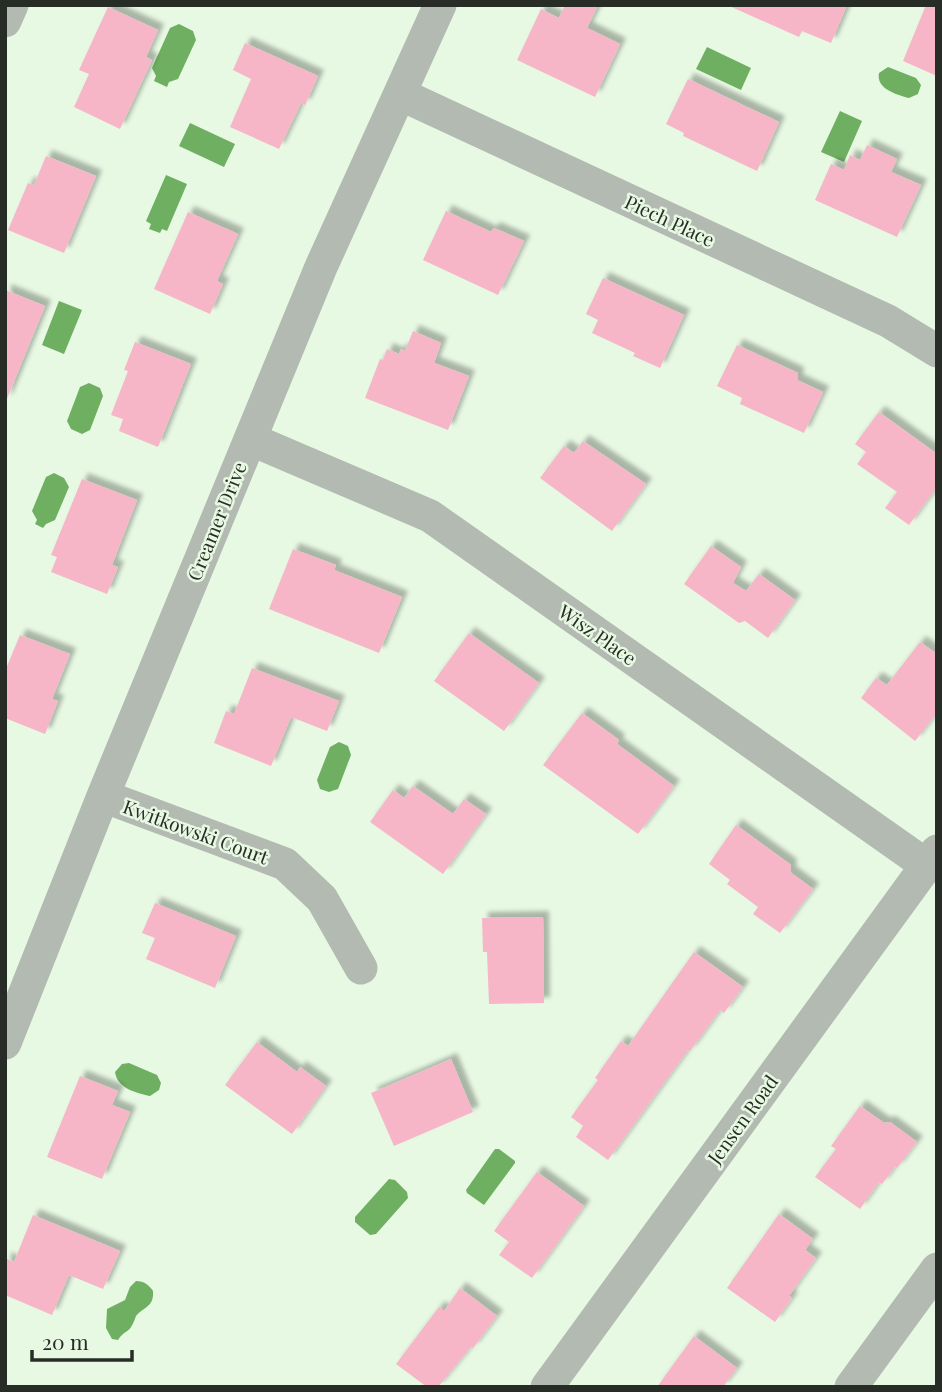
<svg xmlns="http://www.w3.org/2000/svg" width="942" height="1392" viewBox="0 0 942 1392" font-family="'Playfair Display',serif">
	<defs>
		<filter id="shadow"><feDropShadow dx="6" dy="-6" stdDeviation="2" flood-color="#0004"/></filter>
	</defs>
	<rect width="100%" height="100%" fill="#e7f8e3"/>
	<path fill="#6faf61" d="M 179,24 L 193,31 L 196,40 L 178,79 L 169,82 L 167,87 L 154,81 L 156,76 L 152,68 L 170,28 Z
		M 707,47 L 751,68 L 741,90 L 696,69 Z
		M 888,67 L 916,78 L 921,85 L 918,94 L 909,98 C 896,94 876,89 879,73 Z
		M 840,111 L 862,121 L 844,162 L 821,152 Z
		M 190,123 L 235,144 L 224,167 L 179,146 Z
		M 166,175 L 187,184 L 167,231 L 162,229 L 160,233 L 149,229 L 151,224 L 146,221 Z
		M 59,301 L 82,310 L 64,354 L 42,345 Z
		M 89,383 L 100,388 L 103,396 L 90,430 L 82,434 L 71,429 L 67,421 L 80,387 Z
		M 54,473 L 64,478 L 69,487 L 55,520 L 46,524 L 43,528 L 35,524 L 37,520 L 32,511 L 46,477 Z
		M 339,742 L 348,746 L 351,755 L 338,789 L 329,792 L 320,789 L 317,780 L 330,747 Z
		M 129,1063 L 157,1075 L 161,1083 L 159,1090 L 150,1096 C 136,1093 117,1088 115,1072 L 122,1064 Z
		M 495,1149 L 499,1149 L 515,1161 L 515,1163 L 484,1205 L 467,1193 L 466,1190 Z
		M 389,1179 L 395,1180 L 407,1192 L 408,1198 L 376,1234 L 370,1235 L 355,1222 L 355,1217 Z
		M 136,1281 C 144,1281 149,1285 153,1291 C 154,1307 145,1306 136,1316 C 129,1336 127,1327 118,1340 L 112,1339 L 106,1328 L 107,1309 L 125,1300 L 130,1287 Z"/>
	<path fill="#f6b6c8" filter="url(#shadow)" d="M 565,5 L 598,5 L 587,28 L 620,44 L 595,97 L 517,60 L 541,9 L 559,18 Z
		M 727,5 L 847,5 L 831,43 L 802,31 L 799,37 Z
		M 926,5 L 937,5 L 937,76 L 903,61 Z
		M 108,7 L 158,30 L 146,57 L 152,60 L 120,129 L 74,107 L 89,74 L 79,70 Z
		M 245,43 L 318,76 L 305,105 L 301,103 L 279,149 L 230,127 L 251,79 L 233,70 Z
		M 688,79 L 779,122 L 757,171 L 683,136 L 684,133 L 666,124 Z
		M 867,145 L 897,159 L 891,172 L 921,185 L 897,237 L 815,200 L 831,164 L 844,170 L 850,155 L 860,160 Z
		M 46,156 L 96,176 L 64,253 L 8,230 L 28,183 L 34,185 Z
		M 446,211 L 491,232 L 494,228 L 524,241 L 498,295 L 423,260 Z
		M 188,212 L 238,234 L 217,281 L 223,284 L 210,314 L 154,289 Z
		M 603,278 L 684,315 L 660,368 L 633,356 L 635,353 L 592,333 L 598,320 L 586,314 Z
		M 5,290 L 45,306 L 6,401 L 5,400 Z
		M 413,331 L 441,343 L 434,363 L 469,376 L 448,430 L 365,398 L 380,359 L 383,360 L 387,349 L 399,354 L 401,349 L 405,351 Z
		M 135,342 L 191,364 L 158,447 L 119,431 L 123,419 L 111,415 L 128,371 L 124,370 Z
		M 737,345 L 798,373 L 797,380 L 823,392 L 804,433 L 740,404 L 742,398 L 717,386 Z
		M 879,412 L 937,454 L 937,487 L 909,525 L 885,508 L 897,492 L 857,464 L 866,452 L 855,444 Z
		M 583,441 L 646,484 L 612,531 L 540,478 L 564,446 L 574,453 Z
		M 82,479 L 137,500 L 112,565 L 118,567 L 107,594 L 51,572 L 57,557 L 51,555 Z
		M 711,546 L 741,567 L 733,583 L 746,591 L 759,574 L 795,600 L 768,638 L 745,621 L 739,623 L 684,584 Z
		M 293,549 L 336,565 L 334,570 L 402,597 L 379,653 L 269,609 Z
		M 469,633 L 539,683 L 504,731 L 434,681 Z
		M 20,635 L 70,654 L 52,699 L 58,701 L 45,734 L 5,718 L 5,671 Z
		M 920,642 L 937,654 L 937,713 L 915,741 L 861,698 L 876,678 L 887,685 Z
		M 252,668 L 339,701 L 327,731 L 291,717 L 271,766 L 214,743 L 226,711 L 234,714 Z
		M 582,713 L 619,740 L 617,744 L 674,786 L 638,834 L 543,765 Z
		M 413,786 L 453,814 L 464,799 L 486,814 L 443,874 L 370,822 L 393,790 L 404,798 Z
		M 736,825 L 791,865 L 790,872 L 813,889 L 780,933 L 753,914 L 758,907 L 727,884 L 730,880 L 709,864 Z
		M 155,903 L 236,936 L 215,988 L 146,959 L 155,938 L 142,933 Z
		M 543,917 L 544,1003 L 489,1004 L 487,952 L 483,952 L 482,918 Z
		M 694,952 L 743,987 L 724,1013 L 720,1010 L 690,1051 L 688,1050 L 608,1160 L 576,1137 L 583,1126 L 571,1117 L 598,1080 L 595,1078 L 621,1041 L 628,1046 Z
		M 257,1042 L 297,1072 L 300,1067 L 326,1086 L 292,1134 L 225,1085 Z
		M 451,1059 L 473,1112 L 394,1146 L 371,1093 Z
		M 80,1076 L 118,1091 L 112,1105 L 130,1112 L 102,1179 L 47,1157 Z
		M 860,1106 L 884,1123 L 890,1122 L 917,1142 L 897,1168 L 895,1167 L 882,1184 L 879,1182 L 860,1209 L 815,1177 L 836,1149 L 831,1146 Z
		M 537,1172 L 584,1206 L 532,1278 L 499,1255 L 509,1242 L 494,1231 Z
		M 779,1214 L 813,1239 L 805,1250 L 816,1258 L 789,1296 L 792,1298 L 775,1322 L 727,1288 Z
		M 33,1215 L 120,1251 L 103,1289 L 69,1275 L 52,1315 L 5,1295 L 5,1258 L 14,1262 Z
		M 460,1288 L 497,1316 L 473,1348 L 471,1347 L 438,1387 L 427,1387 L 396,1364 L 439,1307 L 444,1311 Z
		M 694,1336 L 737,1368 L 723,1387 L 657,1387 Z"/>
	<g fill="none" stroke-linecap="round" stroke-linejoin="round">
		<path stroke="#b3bab1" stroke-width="33" d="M 5,21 L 12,5
			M 400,94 L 888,321 L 937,351
			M 250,439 L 430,516 L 926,865
			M 103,796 L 285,864 L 322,899 L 361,968
			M 5,1043 L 103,796 L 321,267 L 440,5
			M 547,1387 L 937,851
			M 851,1387 L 937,1269"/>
	</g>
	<g text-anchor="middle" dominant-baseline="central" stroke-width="5" stroke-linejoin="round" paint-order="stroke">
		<g font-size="19" fill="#272d26" stroke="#e7f8e3">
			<text transform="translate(670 220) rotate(25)">Piech Place</text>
			<text transform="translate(216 521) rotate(-68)">Creamer Drive</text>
			<text transform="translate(598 634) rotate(35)">Wisz Place</text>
			<text transform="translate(196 831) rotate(20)">Kwitkowski Court</text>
			<text transform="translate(742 1119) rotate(-54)">Jensen Road</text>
		</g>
	</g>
	<rect width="942" height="1392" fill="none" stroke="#272d26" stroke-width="14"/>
	<path d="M32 1350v10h100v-10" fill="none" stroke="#272d26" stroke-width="3.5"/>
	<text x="42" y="1350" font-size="21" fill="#272d26" stroke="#e7f8e3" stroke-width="5" paint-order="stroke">20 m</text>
</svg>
